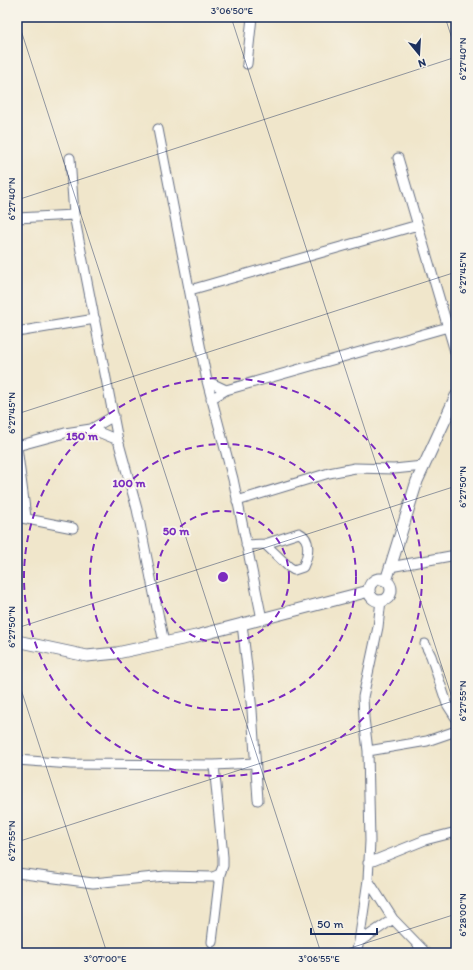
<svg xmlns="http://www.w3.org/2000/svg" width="473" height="970" viewBox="0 0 473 970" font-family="Itim,sans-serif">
	<rect width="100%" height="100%" fill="#f7f3e8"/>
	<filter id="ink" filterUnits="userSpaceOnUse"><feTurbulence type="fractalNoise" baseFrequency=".025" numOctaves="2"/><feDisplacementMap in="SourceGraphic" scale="8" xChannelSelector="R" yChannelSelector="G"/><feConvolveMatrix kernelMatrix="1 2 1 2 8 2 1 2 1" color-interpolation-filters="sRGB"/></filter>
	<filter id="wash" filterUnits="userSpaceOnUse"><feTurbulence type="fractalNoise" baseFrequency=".012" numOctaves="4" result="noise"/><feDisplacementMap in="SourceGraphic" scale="16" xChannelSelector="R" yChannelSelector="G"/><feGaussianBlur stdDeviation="0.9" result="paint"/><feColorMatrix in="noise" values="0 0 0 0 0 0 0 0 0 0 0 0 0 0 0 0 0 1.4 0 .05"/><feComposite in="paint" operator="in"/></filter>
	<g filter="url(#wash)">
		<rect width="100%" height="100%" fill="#f0e6cb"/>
	</g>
	<g filter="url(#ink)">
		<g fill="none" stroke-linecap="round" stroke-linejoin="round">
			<g stroke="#666f84" stroke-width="11">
				<path id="minor" d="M 247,64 L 252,17
					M 158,129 L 207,381 L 233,479 L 262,619
					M 398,158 L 456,355
					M 74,215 L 118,440 L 137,509 L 164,643
					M 17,218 L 74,215 L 70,158
					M 190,290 L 418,225
					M 17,332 L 95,319
					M 207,381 L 226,390
					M 211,399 L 226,390 L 448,327
					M 91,429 L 118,440
					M 17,446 L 65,433 L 91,429 L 114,416
					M 17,447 L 26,517
					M 237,501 L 329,473 L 355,468 L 394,469 L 423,466
					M 17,517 L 73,528
					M 246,545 L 265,544 L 299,533 C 312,539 308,556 303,567 L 294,570 L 289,567 L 265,544
					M 390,567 L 456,555
					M 242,624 L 252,710 L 258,800
					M 425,644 L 431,656 L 447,704 L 456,718
					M 368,751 L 427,741 L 456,731
					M 17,760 L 71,764 L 214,765 L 255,763
					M 368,863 L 425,840 L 456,832
					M 17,873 L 93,883 L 165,876 L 213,877 L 220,874 L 223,866 L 223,857 L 214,765
					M 368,880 L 393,919 L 426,953
					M 212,942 L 220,874
					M 359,942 L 393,919
					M 356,953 L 359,942 L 368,880 L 370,841 L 368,751 L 364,718 L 363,697 L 378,627 L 381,600"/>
			</g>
			<g stroke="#666f84" stroke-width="13">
				<path id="tertiary" d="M369 590a11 11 0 1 1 22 0a11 11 0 1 1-22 0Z
					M 386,581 L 417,481 L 456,396
					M 17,641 L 87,656 L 117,653 L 196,636 L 369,591"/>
			</g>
			<use href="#minor" stroke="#fff" stroke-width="9"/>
			<use href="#tertiary" stroke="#fff" stroke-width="11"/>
		</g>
	</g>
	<path fill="none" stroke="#1b2f5e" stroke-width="1" stroke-opacity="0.45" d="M 231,17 L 456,710M 445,17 L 456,51M 17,18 L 321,953M 17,200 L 456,57M 17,414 L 456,272M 17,628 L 456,486M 17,677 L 107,953M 17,842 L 456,700M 335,953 L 456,914"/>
	<g fill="none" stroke="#7b2cbf" stroke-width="2" stroke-dasharray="7 5">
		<circle cx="223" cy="577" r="66"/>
		<circle cx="223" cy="577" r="133"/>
		<circle cx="223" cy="577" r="199"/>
	</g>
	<circle cx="223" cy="577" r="6" fill="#7b2cbf" stroke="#f7f3e8" stroke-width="2"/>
	<g font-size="12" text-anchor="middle" font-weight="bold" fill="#7b2cbf" stroke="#f7f3e8" stroke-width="4" stroke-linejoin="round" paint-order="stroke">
		<text x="82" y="440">150 m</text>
		<text x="129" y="487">100 m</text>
		<text x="176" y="535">50 m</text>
	</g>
	<rect width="473" height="970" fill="none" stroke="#f7f3e8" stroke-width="44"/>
	<g transform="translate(419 54) rotate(162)" stroke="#f7f3e8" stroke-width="3" paint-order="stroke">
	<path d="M0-3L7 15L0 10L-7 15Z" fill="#1b2f5e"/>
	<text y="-6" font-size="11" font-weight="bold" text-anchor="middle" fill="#1b2f5e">N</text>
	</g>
	<path d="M311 928v6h66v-6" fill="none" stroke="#1b2f5e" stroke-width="2"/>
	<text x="317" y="928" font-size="12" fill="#1b2f5e" stroke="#f7f3e8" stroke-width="3" paint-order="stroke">50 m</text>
	<rect x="22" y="22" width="429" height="926" fill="none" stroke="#1b2f5e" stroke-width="1.5"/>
	<g font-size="10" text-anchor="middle" fill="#1b2f5e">
		<text x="232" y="14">3°06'50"E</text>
		<text transform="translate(462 59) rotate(-90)" y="4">6°27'40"N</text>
		<text transform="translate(11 199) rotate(-90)" y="4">6°27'40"N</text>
		<text transform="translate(462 273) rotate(-90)" y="4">6°27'45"N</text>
		<text transform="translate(11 413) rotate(-90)" y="4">6°27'45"N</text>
		<text transform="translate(462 487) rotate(-90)" y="4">6°27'50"N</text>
		<text transform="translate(11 627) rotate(-90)" y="4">6°27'50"N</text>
		<text transform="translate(462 701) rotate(-90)" y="4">6°27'55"N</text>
		<text transform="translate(11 841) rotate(-90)" y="4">6°27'55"N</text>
		<text transform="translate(462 915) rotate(-90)" y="4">6°28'00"N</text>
		<text x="105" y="962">3°07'00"E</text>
		<text x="319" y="962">3°06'55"E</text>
	</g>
</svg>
